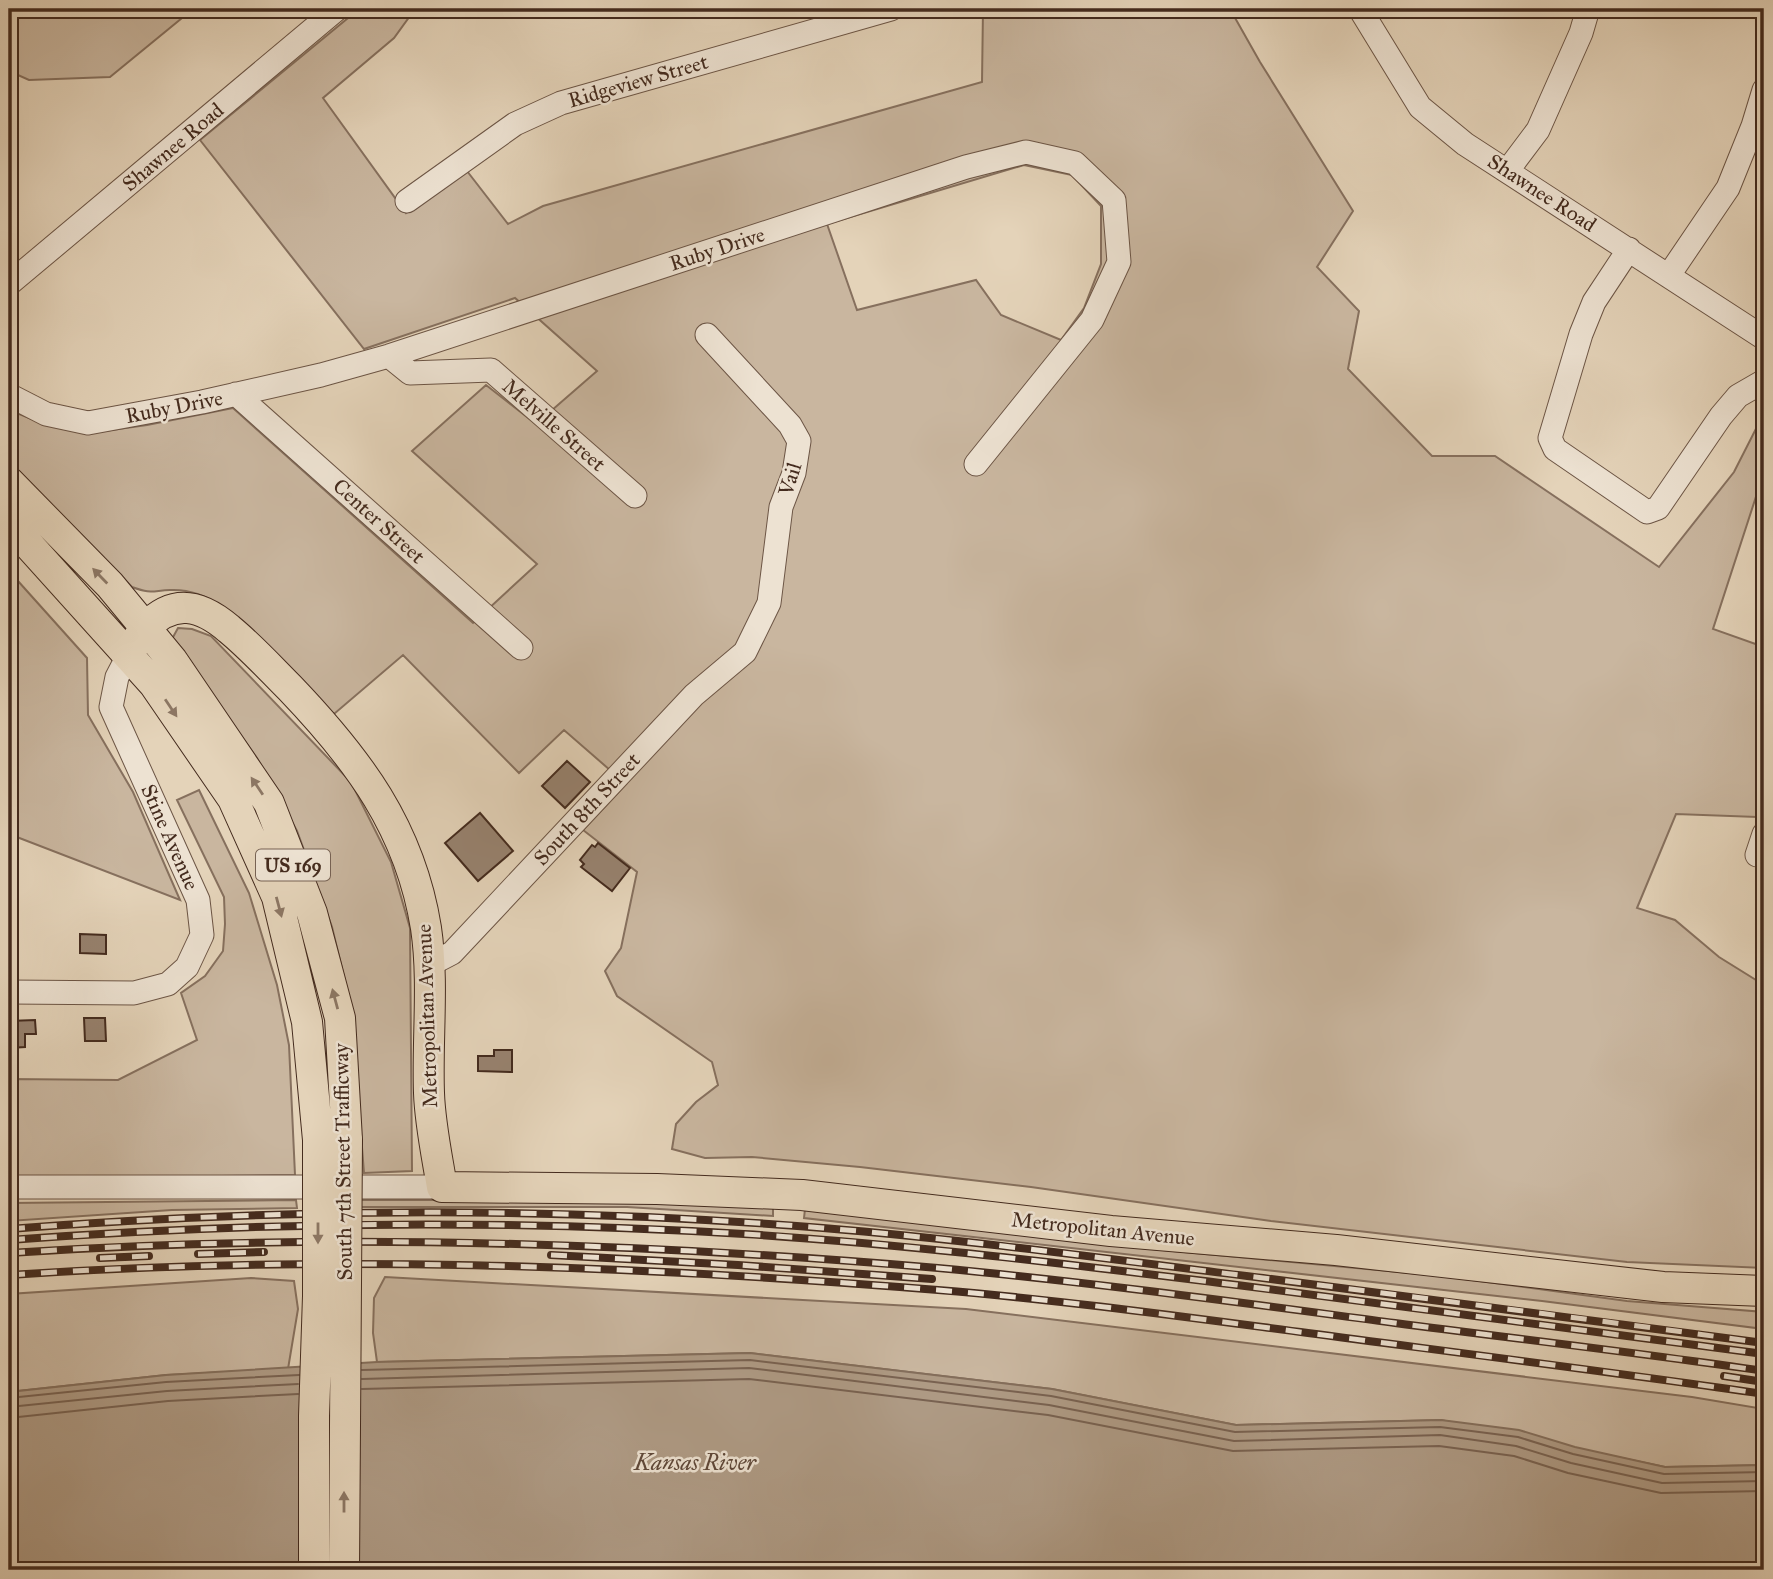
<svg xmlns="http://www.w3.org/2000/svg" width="1773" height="1579" viewBox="0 0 1773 1579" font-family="'IM FELL Great Primer',serif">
	<rect width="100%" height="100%" fill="#e4d3b9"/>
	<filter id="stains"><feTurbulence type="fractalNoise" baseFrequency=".00286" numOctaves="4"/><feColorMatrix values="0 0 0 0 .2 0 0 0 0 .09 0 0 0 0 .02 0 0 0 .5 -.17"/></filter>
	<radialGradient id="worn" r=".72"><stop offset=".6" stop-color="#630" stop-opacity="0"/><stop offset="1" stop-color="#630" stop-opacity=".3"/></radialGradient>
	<path fill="#c9b69f" stroke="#86705e" stroke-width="2" fill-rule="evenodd" d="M 9,9 L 193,9 L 110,77 L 29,80 L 9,71 Z
		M 359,9 L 415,9 L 394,38 L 323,98 L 406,213 L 467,171 L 508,224 L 543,206 L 982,82 L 983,9 L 1230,9 L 1260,62 L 1353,211 L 1317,267 L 1359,311 L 1348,369 L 1432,456 L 1495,456 L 1659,567 L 1734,472 L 1764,413 L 1764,472 L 1713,629 L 1764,647 L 1764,794 L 1757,817 L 1676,814 L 1637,908 L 1675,920 L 1719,957 L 1764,985 L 1764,1268 L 1627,1262 L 1271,1221 L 1031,1187 L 860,1167 L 752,1157 L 705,1158 L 672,1149 L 676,1124 L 696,1102 L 718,1085 L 712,1062 L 617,996 L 605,971 L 621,948 L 637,872 L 583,830 L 626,784 L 564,730 L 519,773 L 403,655 L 334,714 L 223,607 C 207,596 189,589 170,590 C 151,591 151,594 132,587 L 9,462 L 9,410 L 42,423 L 90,433 L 147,425 L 233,408 L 473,623 L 537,564 L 412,451 L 486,385 L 536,424 L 597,371 L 515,298 L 364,349 L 200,140 ZM 1024,165 L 1072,175 L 1101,206 L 1101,264 L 1084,308 L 1061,340 L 1001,315 L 976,280 L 857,310 L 827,224 Z
		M 9,571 L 87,658 L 88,715 L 133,792 L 180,900 L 9,834 Z
		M 178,628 L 192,629 L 211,636 L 351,782 L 391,862 L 410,928 L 412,1171 L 364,1173 L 351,1006 L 332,927 L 297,831 L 257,758 L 172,639 Z
		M 199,790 L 249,893 L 277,985 L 289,1045 L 295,1175 L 9,1179 L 9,1079 L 118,1080 L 197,1040 L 181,993 L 205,976 L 223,951 L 225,924 L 224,897 L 177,800 Z
		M 296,1200 L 297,1208 L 172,1210 L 9,1221 L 9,1203 Z
		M 359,1200 L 612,1200 L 773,1206 L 773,1216 L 627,1207 L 359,1207 Z
		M 805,1209 L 1141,1248 L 1442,1276 L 1627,1301 L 1764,1312 L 1764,1329 L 1542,1301 L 804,1218 Z
		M 385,1277 L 966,1309 L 1692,1397 L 1764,1409 L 1764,1465 L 1665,1467 L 1441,1420 L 1236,1425 L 1052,1389 L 750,1353 L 377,1362 L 373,1333 L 374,1298 Z
		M 251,1278 L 294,1281 L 298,1309 L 288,1369 L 166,1375 L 9,1392 L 9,1294 Z"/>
	<path fill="#ae9a84" stroke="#846e5b" stroke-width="2" d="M 750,1353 L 1052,1389 L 1236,1425 L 1441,1420 L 1519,1430 L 1575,1447 L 1665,1467 L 1764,1465 L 1764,1570 L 9,1570 L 9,1392 L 166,1375 L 377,1362 Z"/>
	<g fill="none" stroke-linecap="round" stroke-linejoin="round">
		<path stroke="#796251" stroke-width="2" d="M 362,1370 L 750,1360 L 1051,1396 L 1235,1432 L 1440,1427 L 1518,1437 L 1573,1454 L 1664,1474 L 1764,1472
			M 362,1379 L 749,1368 L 1049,1405 L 1234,1441 L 1440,1435 L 1516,1446 L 1571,1463 L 1662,1483 L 1764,1481
			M 362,1389 L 749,1379 L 1048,1415 L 1233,1451 L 1439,1446 L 1514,1456 L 1568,1473 L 1661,1493 L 1764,1491
			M 9,1398 L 166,1382 L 299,1375
			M 9,1407 L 167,1391 L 298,1384
			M 9,1418 L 168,1401 L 298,1394"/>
	</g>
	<path fill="#97826f" stroke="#442b1e" stroke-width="2" d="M 567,761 L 590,782 L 565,808 L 542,786 Z
		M 480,813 L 513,851 L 478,881 L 445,843 Z
		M 598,843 L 630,868 L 612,891 L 581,867 L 584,864 L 580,860 L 592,845 L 595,847 Z
		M 80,934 L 106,935 L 106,954 L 80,953 Z
		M 84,1018 L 105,1018 L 106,1041 L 85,1041 Z
		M 35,1020 L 36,1034 L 25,1034 L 25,1047 L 9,1048 L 9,1021 Z
		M 494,1050 L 512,1050 L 512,1072 L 478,1071 L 478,1056 L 494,1056 Z"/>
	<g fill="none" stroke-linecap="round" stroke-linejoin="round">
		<g stroke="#6c5545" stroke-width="25">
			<path id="minor" d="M 1360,9 L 1420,107 L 1465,144 L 1764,338
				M 1508,170 L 1538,130 L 1581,33 L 1588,9
				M 407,201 L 515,124 L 561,103 L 891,9
				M 1629,249 L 1594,302 L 1581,334 L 1550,438 L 1555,449 L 1647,512 L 1658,508 L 1721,416 L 1738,396 L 1764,381
				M 1669,275 L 1728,188 L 1753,126 L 1764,90
				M 9,284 L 337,9
				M 389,356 L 410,373 L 491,370 L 635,496
				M 236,394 L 521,648
				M 9,395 L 46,414 L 88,423 L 202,402 L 321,375 L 389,356 L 966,167 L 1026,152 L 1075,163 L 1114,200 L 1119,262 L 1092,320 L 976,464
				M 1757,855 L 1764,834
				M 429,965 L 452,953 L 694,695 L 745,652 L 769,603 L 781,507 L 794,473 L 799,441 L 790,425 L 707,335
				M 9,992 L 134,993 L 168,984 L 187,967 L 202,935 L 198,900 L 111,707 L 117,677 L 129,654
				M 9,1187 L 442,1187"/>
		</g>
		<g stroke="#442b1e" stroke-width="32">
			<path id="major" d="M 9,482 L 110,585 L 172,660 L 269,803 L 312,913 L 340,1018 L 347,1140
				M 9,523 L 154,684 L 233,799 L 277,897 L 307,1022 L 318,1140
				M 129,654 C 134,646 139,634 146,627 C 174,598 201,605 229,629 C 251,647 270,668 290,688 C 358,759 410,828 426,928 C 434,982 427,1038 429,1093 C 430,1124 437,1156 442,1187 L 657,1189 L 802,1195 L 1111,1231 L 1336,1250 L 1663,1287 L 1764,1291"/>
		</g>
		<use href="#minor" stroke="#ede2d2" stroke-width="23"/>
		<use href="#major" stroke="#e4d3b9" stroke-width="30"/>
		<g stroke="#442b1e" stroke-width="8">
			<path id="rail" d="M 9,1229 C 279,1208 553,1206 823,1228 C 970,1240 1117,1260 1263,1278 C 1430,1299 1597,1320 1764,1343
				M 9,1240 C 253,1222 499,1219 744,1234 C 909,1244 1073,1265 1237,1285 C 1413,1308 1589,1331 1764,1354
				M 9,1253 C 318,1232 629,1242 938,1268 C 1091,1282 1243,1303 1395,1323 C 1518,1339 1641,1353 1764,1371
				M 198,1254 L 264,1252
				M 551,1255 L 738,1265 L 932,1279
				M 100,1258 L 149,1256
				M 9,1275 C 319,1254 629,1265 938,1290 C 1062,1300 1185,1317 1308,1333 C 1460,1353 1612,1372 1764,1394
				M 1724,1376 L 1764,1382"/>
		</g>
		<use href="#rail" stroke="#ede2d2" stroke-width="5" stroke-dasharray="16" stroke-linecap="butt"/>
		<g stroke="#442b1e" stroke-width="32" stroke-linecap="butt">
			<path id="major-bridge" d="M 314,1570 L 314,1416 L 318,1296 L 318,1140
				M 344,1570 L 347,1140"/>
		</g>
		<use href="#major-bridge" stroke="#e4d3b9" stroke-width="30"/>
	</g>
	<defs><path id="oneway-solid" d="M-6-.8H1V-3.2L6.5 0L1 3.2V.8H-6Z" transform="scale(1.75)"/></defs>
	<g fill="#8c7764">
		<use href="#oneway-solid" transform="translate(100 576) rotate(-134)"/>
		<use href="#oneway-solid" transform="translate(171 708) rotate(56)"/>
		<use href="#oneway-solid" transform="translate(257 786) rotate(-124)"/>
		<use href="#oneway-solid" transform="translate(279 907) rotate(75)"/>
		<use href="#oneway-solid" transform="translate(335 999) rotate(-105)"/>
		<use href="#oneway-solid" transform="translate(318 1233) rotate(90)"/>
		<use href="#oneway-solid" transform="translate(344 1502) rotate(-90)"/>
	</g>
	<g text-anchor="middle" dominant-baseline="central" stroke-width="5" stroke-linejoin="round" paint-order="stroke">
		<rect fill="#ede2d2" stroke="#776254" stroke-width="2" x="256" y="849.5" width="74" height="31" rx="5"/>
		<g font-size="19" font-weight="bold" fill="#442b1e">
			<text x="293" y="865">US 169</text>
		</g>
		<g font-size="21" fill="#442b1e" stroke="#ede2d2">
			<text transform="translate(638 81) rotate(-16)">Ridgeview Street</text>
			<text transform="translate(173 147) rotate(-40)">Shawnee Road</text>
			<text transform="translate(1542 193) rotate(33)">Shawnee Road</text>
			<text transform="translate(717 249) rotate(-18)">Ruby Drive</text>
			<text transform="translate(174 407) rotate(-11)">Ruby Drive</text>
			<text transform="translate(554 425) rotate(41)">Melville Street</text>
			<text transform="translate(790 479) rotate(-73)">Vail</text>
			<text transform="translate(379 521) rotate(42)">Center Street</text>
			<text transform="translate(587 809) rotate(-47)">South 8th Street</text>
			<text transform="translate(170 837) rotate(66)">Stine Avenue</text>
			<text transform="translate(427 1016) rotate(-92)">Metropolitan Avenue</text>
			<text transform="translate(343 1162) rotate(-91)">South 7th Street Trafficway</text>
			<text transform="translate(1103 1229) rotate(6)">Metropolitan Avenue</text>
		</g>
		<g font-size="23" font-style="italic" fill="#5e4738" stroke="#ede2d2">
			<text x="695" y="1462">Kansas River</text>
		</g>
	</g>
	<rect width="1773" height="1579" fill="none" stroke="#e4d3b9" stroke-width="35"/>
	<rect x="10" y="10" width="1752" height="1558" fill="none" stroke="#442b1e" stroke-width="3.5"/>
	<rect x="18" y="18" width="1738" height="1544" fill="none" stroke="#442b1e" stroke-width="2"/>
	<rect width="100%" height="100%" filter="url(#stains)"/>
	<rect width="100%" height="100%" fill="url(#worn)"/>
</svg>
